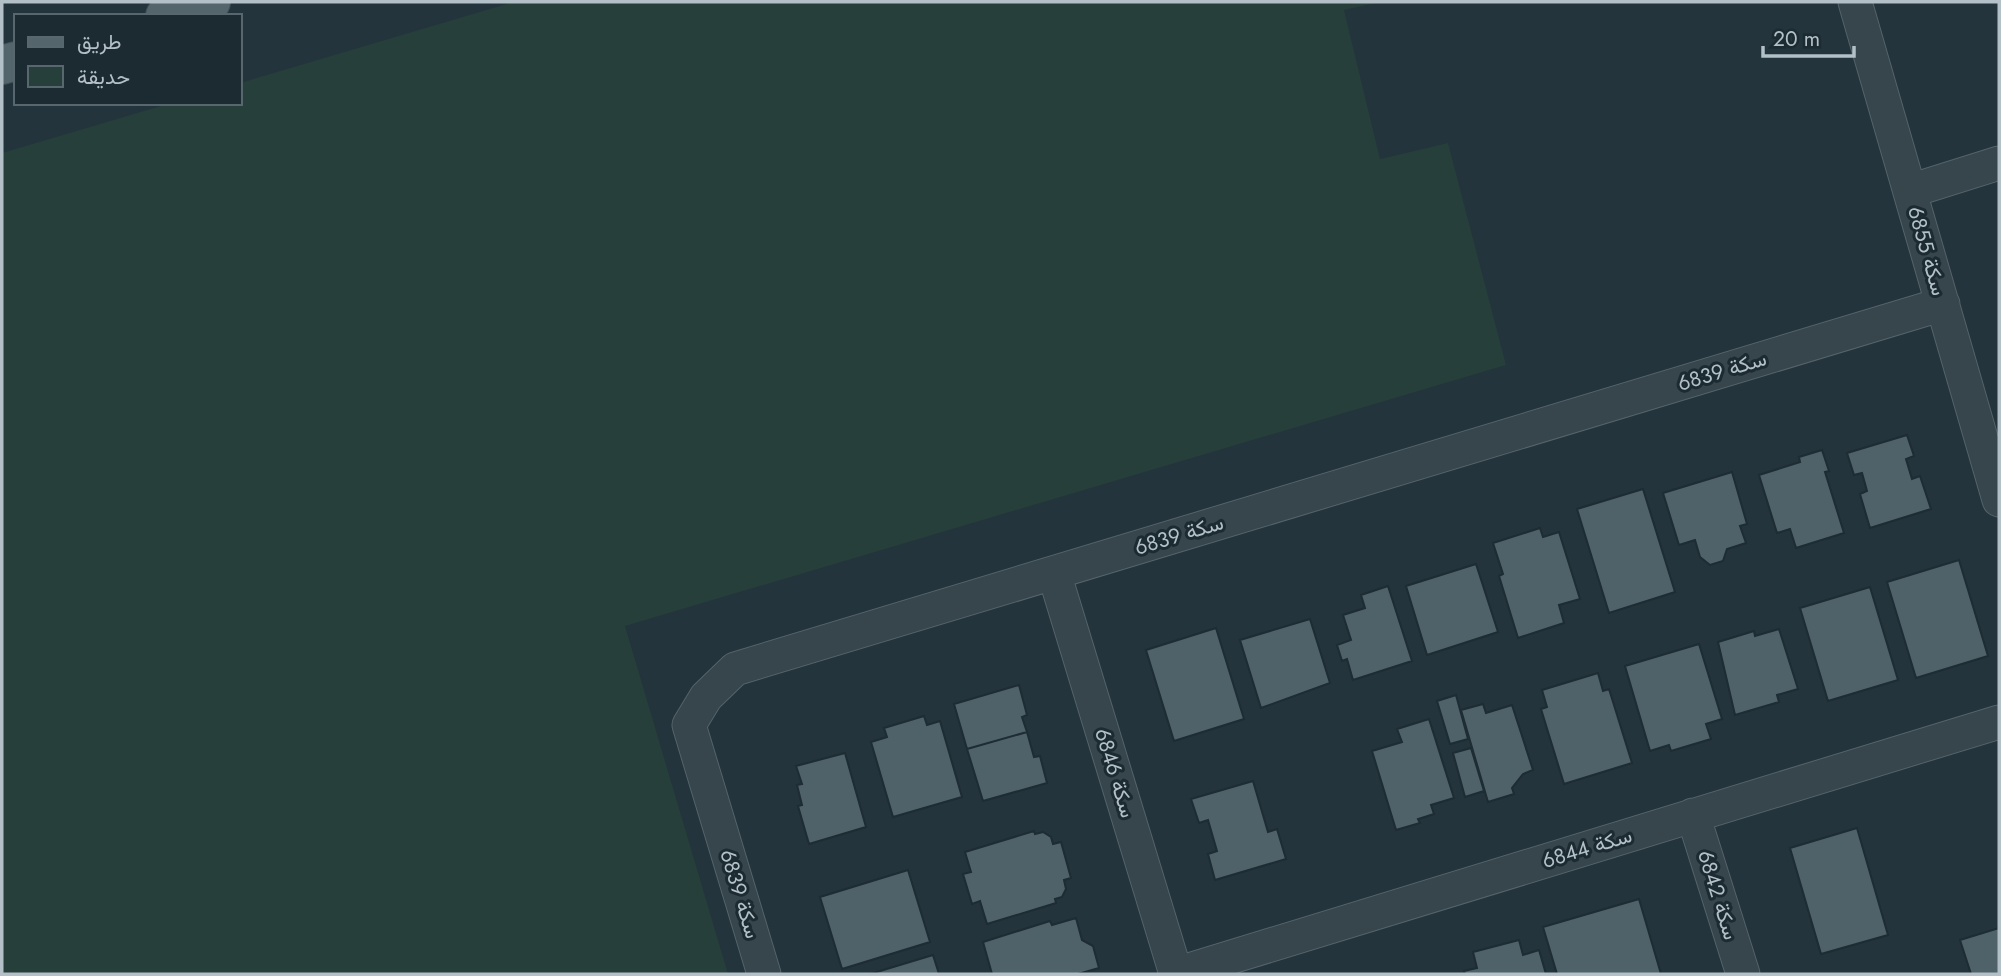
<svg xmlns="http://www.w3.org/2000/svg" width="2001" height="976" viewBox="0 0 2001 976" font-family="Jost,Vazirmatn,sans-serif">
	<rect width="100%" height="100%" fill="#23343c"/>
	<path fill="#263f3a" d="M 513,2 L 1380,2 L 1344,10 L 1380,159 L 1448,143 L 1506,365 L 625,626 L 728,974 L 2,974 L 2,153 L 171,103 L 240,103 L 240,83 Z"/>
	<path fill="#4f6169" stroke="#1e2c33" stroke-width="2" d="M 1907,435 L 1914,456 L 1906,459 L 1912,479 L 1920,476 L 1931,509 L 1870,528 L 1860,494 L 1867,491 L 1862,473 L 1854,475 L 1847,453 Z
		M 1822,450 L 1829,471 L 1825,472 L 1844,533 L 1796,548 L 1790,529 L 1777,533 L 1759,475 L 1800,462 L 1799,457 Z
		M 1732,472 L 1747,524 L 1740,526 L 1746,543 L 1727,549 L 1723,561 L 1710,565 L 1700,557 L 1695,540 L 1679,545 L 1663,493 Z
		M 1643,489 L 1675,592 L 1609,613 L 1577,509 Z
		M 1540,528 L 1543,537 L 1559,532 L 1580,599 L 1559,605 L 1564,623 L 1518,638 L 1499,576 L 1503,574 L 1493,543 Z
		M 1959,560 L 1988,656 L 1916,678 L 1887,582 Z
		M 1476,564 L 1498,632 L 1427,655 L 1406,586 Z
		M 1388,586 L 1412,661 L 1353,680 L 1347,659 L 1342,661 L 1337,645 L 1351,640 L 1343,615 L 1365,608 L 1361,595 Z
		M 1870,587 L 1898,680 L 1828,701 L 1800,608 Z
		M 1310,619 L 1330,683 L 1261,708 L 1240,640 Z
		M 1216,628 L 1244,719 L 1174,741 L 1146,650 Z
		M 1779,629 L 1798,689 L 1777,695 L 1779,702 L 1735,715 L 1718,642 L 1754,631 L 1755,636 Z
		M 1699,644 L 1722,719 L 1706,724 L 1711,739 L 1671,751 L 1669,745 L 1650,751 L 1625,666 Z
		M 1598,673 L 1603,691 L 1609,689 L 1632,763 L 1564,784 L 1541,709 L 1547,707 L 1542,690 Z
		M 1019,685 L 1027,715 L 1022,717 L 1027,732 L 967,749 L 954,704 Z
		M 1456,695 L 1468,739 L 1450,744 L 1437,701 Z
		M 1483,704 L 1486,713 L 1512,705 L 1533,770 L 1523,774 L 1512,788 L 1514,794 L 1488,802 L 1461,710 Z
		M 924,716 L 927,725 L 940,721 L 962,797 L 893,817 L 871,742 L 887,737 L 884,728 Z
		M 1429,719 L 1454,798 L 1431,805 L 1434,814 L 1418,819 L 1420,823 L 1396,830 L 1372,751 L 1402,742 L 1397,729 Z
		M 1027,732 L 1034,757 L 1040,756 L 1047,783 L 983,801 L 967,749 Z
		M 1471,748 L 1484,791 L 1465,797 L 1453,753 Z
		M 845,753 L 866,827 L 809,844 L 798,806 L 802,805 L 797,785 L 802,784 L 796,766 Z
		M 1253,781 L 1268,832 L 1277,829 L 1286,859 L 1215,880 L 1208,854 L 1217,851 L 1208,820 L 1199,823 L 1191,799 Z
		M 1857,828 L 1888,935 L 1821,954 L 1790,848 Z
		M 1034,831 L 1035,834 L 1043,832 L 1051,837 L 1053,844 L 1061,842 L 1071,878 L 1064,880 L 1066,889 L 1062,897 L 1055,899 L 1056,903 L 987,924 L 980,901 L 972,904 L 963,874 L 971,872 L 965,852 Z
		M 908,870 L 930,942 L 842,969 L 820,897 Z
		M 1639,899 L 1661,974 L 1557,974 L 1543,927 Z
		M 1076,918 L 1082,940 L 1093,946 L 1099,968 L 1078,974 L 992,974 L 983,942 L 1050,921 L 1052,925 Z
		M 1999,928 L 1999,974 L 1971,974 L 1960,940 Z
		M 1519,940 L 1523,955 L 1539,950 L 1546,974 L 1465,974 L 1464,971 L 1477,968 L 1473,952 Z
		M 933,955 L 939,974 L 870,974 Z"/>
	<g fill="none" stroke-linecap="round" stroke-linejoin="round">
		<g stroke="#55636a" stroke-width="35">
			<path id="minor" d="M 1855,2 L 1999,500
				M 1910,191 L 1999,163
				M 1054,573 L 1176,974
				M 1693,815 L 1743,974
				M 764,974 L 689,725 L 706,697 L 735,669 L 1943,304
				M 1176,974 L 1999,722"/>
		</g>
		<g stroke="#435158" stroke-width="40">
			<path id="major" d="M 165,16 L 211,2
				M 2,65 L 16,61"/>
		</g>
		<use href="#minor" stroke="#37454c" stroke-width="33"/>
		<use href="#major" stroke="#55656c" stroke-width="38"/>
	</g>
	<g text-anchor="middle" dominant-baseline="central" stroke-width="6" stroke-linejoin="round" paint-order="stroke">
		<g font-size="21" fill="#b3c0c7" stroke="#1c2a31">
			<text transform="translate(1927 251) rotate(74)">سكة 6855</text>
			<text transform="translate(1722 371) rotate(-17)">سكة 6839</text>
			<text transform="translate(1179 535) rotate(-17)">سكة 6839</text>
			<text transform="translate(1115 773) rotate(73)">سكة 6846</text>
			<text transform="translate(1587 848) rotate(-17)">سكة 6844</text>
			<text transform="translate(740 894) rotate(73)">سكة 6839</text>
			<text transform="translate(1718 895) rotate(73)">سكة 6842</text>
		</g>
	</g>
	<rect width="2001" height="976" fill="none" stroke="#b3c0c7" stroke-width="7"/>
	<rect x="14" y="14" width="228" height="91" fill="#1c2a31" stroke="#58666d" stroke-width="2"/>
	<rect x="28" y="37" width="35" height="10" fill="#55656c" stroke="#58666d" stroke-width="2"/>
	<text x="77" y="49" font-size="21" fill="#b3c0c7">طريق</text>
	<rect x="28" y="66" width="35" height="21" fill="#263f3a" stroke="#58666d" stroke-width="2"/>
	<text x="77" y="84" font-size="21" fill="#b3c0c7">حديقة</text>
	<path d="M1763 46v10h91v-10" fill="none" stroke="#b3c0c7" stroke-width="3.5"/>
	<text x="1773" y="46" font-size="21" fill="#b3c0c7" stroke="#1c2a31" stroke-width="5" paint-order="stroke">20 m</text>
</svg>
